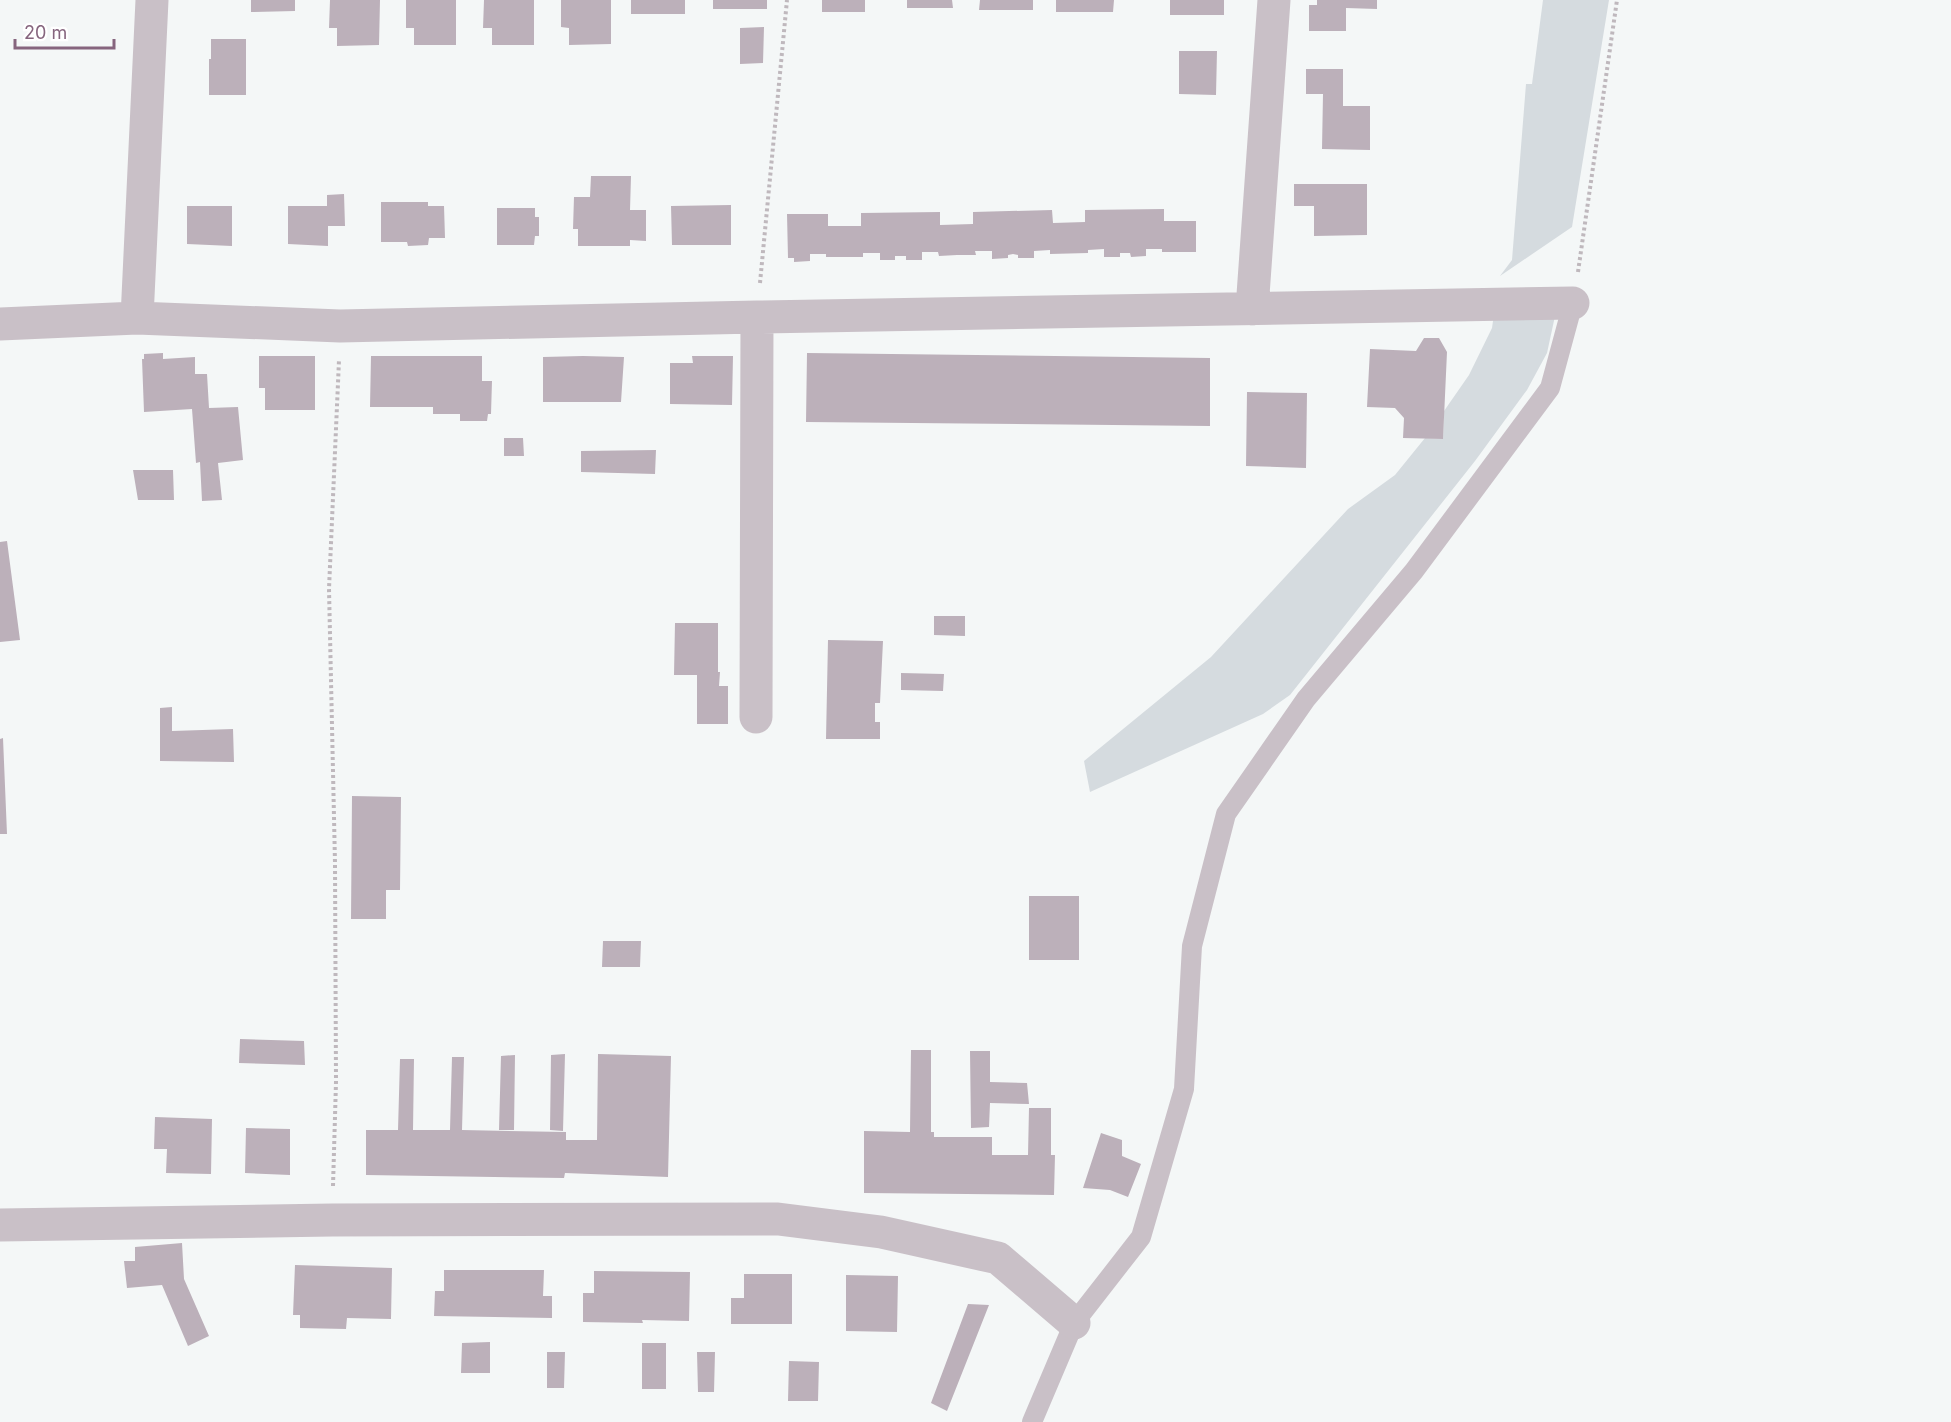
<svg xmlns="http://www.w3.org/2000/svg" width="1951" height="1422" viewBox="0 0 1951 1422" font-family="Inter,sans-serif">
	<rect width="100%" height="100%" fill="#f4f7f7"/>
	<path fill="#d5dbdf" d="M 1543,0 L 1609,0 L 1572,227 L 1500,276 L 1512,260 L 1526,84 L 1532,84 Z
		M 1495,307 L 1555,316 L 1547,353 L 1527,390 L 1475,461 L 1290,695 L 1263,714 L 1090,792 L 1084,761 L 1211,657 L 1348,509 L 1395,475 L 1425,438 L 1443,439 L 1444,411 L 1469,375 L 1492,328 Z"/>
	<path fill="#bcb0ba" d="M 251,0 L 295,0 L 295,11 L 251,12 Z
		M 330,0 L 380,0 L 379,45 L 337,46 L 337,28 L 329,28 Z
		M 406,0 L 456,0 L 456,45 L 414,45 L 414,28 L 406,28 Z
		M 484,0 L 534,0 L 534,45 L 492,45 L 492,28 L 483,28 Z
		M 561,0 L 611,0 L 611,44 L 569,45 L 569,28 L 561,27 Z
		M 631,0 L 685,0 L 685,14 L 631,14 Z
		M 713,0 L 767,0 L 767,9 L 713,9 Z
		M 822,0 L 865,0 L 865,12 L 822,12 Z
		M 907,0 L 952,0 L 953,8 L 907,8 Z
		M 980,0 L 1033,0 L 1033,10 L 979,10 Z
		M 1056,0 L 1114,0 L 1113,12 L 1056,12 Z
		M 1170,0 L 1224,0 L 1224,15 L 1170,15 Z
		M 1317,0 L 1377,0 L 1377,9 L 1346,8 L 1346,31 L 1309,31 L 1309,5 L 1317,5 Z
		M 764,27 L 763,63 L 740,64 L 740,28 Z
		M 211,39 L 246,39 L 246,95 L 209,95 L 209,59 L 211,59 Z
		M 1179,51 L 1217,51 L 1216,95 L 1179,94 Z
		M 1306,69 L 1343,69 L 1343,106 L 1370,106 L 1370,150 L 1322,149 L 1323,94 L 1306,94 Z
		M 591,176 L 631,176 L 630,210 L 646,210 L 646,241 L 630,240 L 630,246 L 578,246 L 578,229 L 573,229 L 574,197 L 590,197 Z
		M 1294,184 L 1367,184 L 1367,235 L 1314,236 L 1314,206 L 1294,206 Z
		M 344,194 L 345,226 L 328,226 L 328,246 L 288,244 L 288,206 L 327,206 L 327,195 Z
		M 381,202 L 428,202 L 428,206 L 444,206 L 445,238 L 429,238 L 428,245 L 408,246 L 407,242 L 381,242 Z
		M 731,205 L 731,245 L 672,245 L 671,206 Z
		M 187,206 L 232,206 L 232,246 L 187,244 Z
		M 497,208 L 535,208 L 535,217 L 539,217 L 539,236 L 535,236 L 534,245 L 497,245 Z
		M 1164,209 L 1164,221 L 1196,221 L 1196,252 L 1162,252 L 1162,249 L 1146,249 L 1146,256 L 1131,257 L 1130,253 L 1120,253 L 1120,257 L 1104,257 L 1104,249 L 1088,250 L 1088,253 L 1050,254 L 1050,250 L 1034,251 L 1034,258 L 1018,258 L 1018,255 L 1013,254 L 1008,255 L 1008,258 L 992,259 L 992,251 L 975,251 L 976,255 L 957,255 L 939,256 L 938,252 L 922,252 L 922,260 L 906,260 L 906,256 L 895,256 L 895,260 L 880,260 L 880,253 L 863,253 L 863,257 L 826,257 L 826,254 L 810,254 L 810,261 L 794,262 L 794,258 L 788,258 L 787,214 L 828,214 L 828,226 L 861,226 L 861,213 L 940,212 L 940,225 L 973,224 L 973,212 L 1052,210 L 1053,223 L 1085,222 L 1085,210 Z
		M 1424,338 L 1439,338 L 1447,352 L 1443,439 L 1403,438 L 1404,418 L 1395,408 L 1367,407 L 1370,349 L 1416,351 Z
		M 163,353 L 163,359 L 195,357 L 195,374 L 207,374 L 209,408 L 238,407 L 243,460 L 218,463 L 222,500 L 202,501 L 200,462 L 196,463 L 192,409 L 144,412 L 142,359 L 144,359 L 144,354 Z
		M 807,353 L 1210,358 L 1210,426 L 806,422 Z
		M 259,356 L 315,356 L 315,410 L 265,410 L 265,388 L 259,388 Z
		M 371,356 L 482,356 L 482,381 L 492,381 L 491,414 L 488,414 L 487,421 L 460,421 L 460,414 L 433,414 L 433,407 L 370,407 Z
		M 583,356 L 624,357 L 621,402 L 543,402 L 543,357 Z
		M 692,356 L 733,356 L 732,405 L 670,404 L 670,363 L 693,363 Z
		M 1247,392 L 1307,393 L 1306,468 L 1246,466 Z
		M 504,438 L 523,438 L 524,456 L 504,456 Z
		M 656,450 L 655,474 L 581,472 L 581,451 Z
		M 133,470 L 173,470 L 174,500 L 138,500 Z
		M 7,541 L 20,640 L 0,642 L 0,542 Z
		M 934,616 L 965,616 L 965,636 L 934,635 Z
		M 675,623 L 718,623 L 718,672 L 720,672 L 719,686 L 728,686 L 728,724 L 697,724 L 697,675 L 674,675 Z
		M 828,640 L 883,641 L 880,703 L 875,703 L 875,722 L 880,722 L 880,739 L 826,739 Z
		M 901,673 L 944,674 L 943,691 L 901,690 Z
		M 172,707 L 172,731 L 233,729 L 234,762 L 160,761 L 160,708 Z
		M 3,738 L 7,834 L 0,834 L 0,739 Z
		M 352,796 L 401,797 L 400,890 L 386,890 L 386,919 L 351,919 Z
		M 1029,896 L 1079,896 L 1079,960 L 1029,960 Z
		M 603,941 L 641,941 L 640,967 L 602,967 Z
		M 240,1039 L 304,1041 L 305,1065 L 239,1063 Z
		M 911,1050 L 931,1050 L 931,1132 L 934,1132 L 934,1137 L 992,1137 L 992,1155 L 1028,1155 L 1029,1108 L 1051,1108 L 1051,1155 L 1055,1155 L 1054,1195 L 864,1193 L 864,1131 L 910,1132 Z
		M 970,1051 L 990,1051 L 990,1082 L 1027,1083 L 1029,1104 L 990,1103 L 989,1127 L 971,1128 Z
		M 565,1054 L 563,1131 L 550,1130 L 551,1055 Z
		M 598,1054 L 671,1056 L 668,1177 L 565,1173 L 564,1178 L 366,1175 L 366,1130 L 398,1130 L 400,1059 L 414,1059 L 413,1130 L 450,1130 L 452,1057 L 464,1057 L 462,1130 L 566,1132 L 566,1140 L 597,1140 Z
		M 515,1055 L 514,1130 L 499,1130 L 501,1056 Z
		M 155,1117 L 212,1119 L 211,1174 L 166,1173 L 167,1149 L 154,1149 Z
		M 246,1128 L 290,1129 L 290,1175 L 245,1173 Z
		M 1101,1133 L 1122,1140 L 1122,1156 L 1141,1164 L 1128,1197 L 1110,1190 L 1083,1188 Z
		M 182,1243 L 184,1279 L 209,1336 L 188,1346 L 162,1285 L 127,1288 L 124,1261 L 135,1261 L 135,1247 Z
		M 295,1265 L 392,1268 L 391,1319 L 347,1318 L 346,1329 L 300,1328 L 300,1315 L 293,1315 Z
		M 444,1270 L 544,1270 L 543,1296 L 552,1296 L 552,1318 L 434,1316 L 435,1291 L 444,1291 Z
		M 594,1271 L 690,1272 L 689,1321 L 642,1320 L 643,1323 L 583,1322 L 583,1293 L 594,1293 Z
		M 744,1274 L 792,1274 L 792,1324 L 731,1324 L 731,1298 L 744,1298 Z
		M 846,1275 L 898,1276 L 897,1332 L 846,1331 Z
		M 968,1304 L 989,1305 L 947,1411 L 931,1403 Z
		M 490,1342 L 490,1373 L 461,1373 L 462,1343 Z
		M 642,1343 L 666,1343 L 666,1389 L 642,1389 Z
		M 547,1352 L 565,1352 L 564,1388 L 547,1388 Z
		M 697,1352 L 715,1352 L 714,1392 L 698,1392 Z
		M 789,1361 L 819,1362 L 818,1401 L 788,1401 Z"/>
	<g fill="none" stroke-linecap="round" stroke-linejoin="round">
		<path stroke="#bfb8bd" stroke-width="4" stroke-dasharray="3 3" stroke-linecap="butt" d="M 1578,272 L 1617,0
			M 760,283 L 787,0
			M 333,1186 L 336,1082 L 335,863 L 329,589 L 339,360"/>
		<path stroke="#c9c0c7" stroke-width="20" d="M 1032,1422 L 1074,1323 L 1141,1237 L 1184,1089 L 1192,946 L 1226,814 L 1306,699 L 1414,571 L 1550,388 L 1573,303"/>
		<path stroke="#c9c0c7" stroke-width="33" d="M 1252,309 L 1274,0
			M 137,318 L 152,0
			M 0,324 L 137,318 L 340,326 L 757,317 L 1573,303
			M 756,717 L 757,317
			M 0,1225 L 332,1220 L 778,1219 L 881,1232 L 998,1258 L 1074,1323"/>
	</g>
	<path d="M15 39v9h99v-9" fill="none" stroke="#86657e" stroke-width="3"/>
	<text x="24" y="39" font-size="18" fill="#86657e" stroke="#ffffff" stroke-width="4.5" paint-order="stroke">20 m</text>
</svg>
